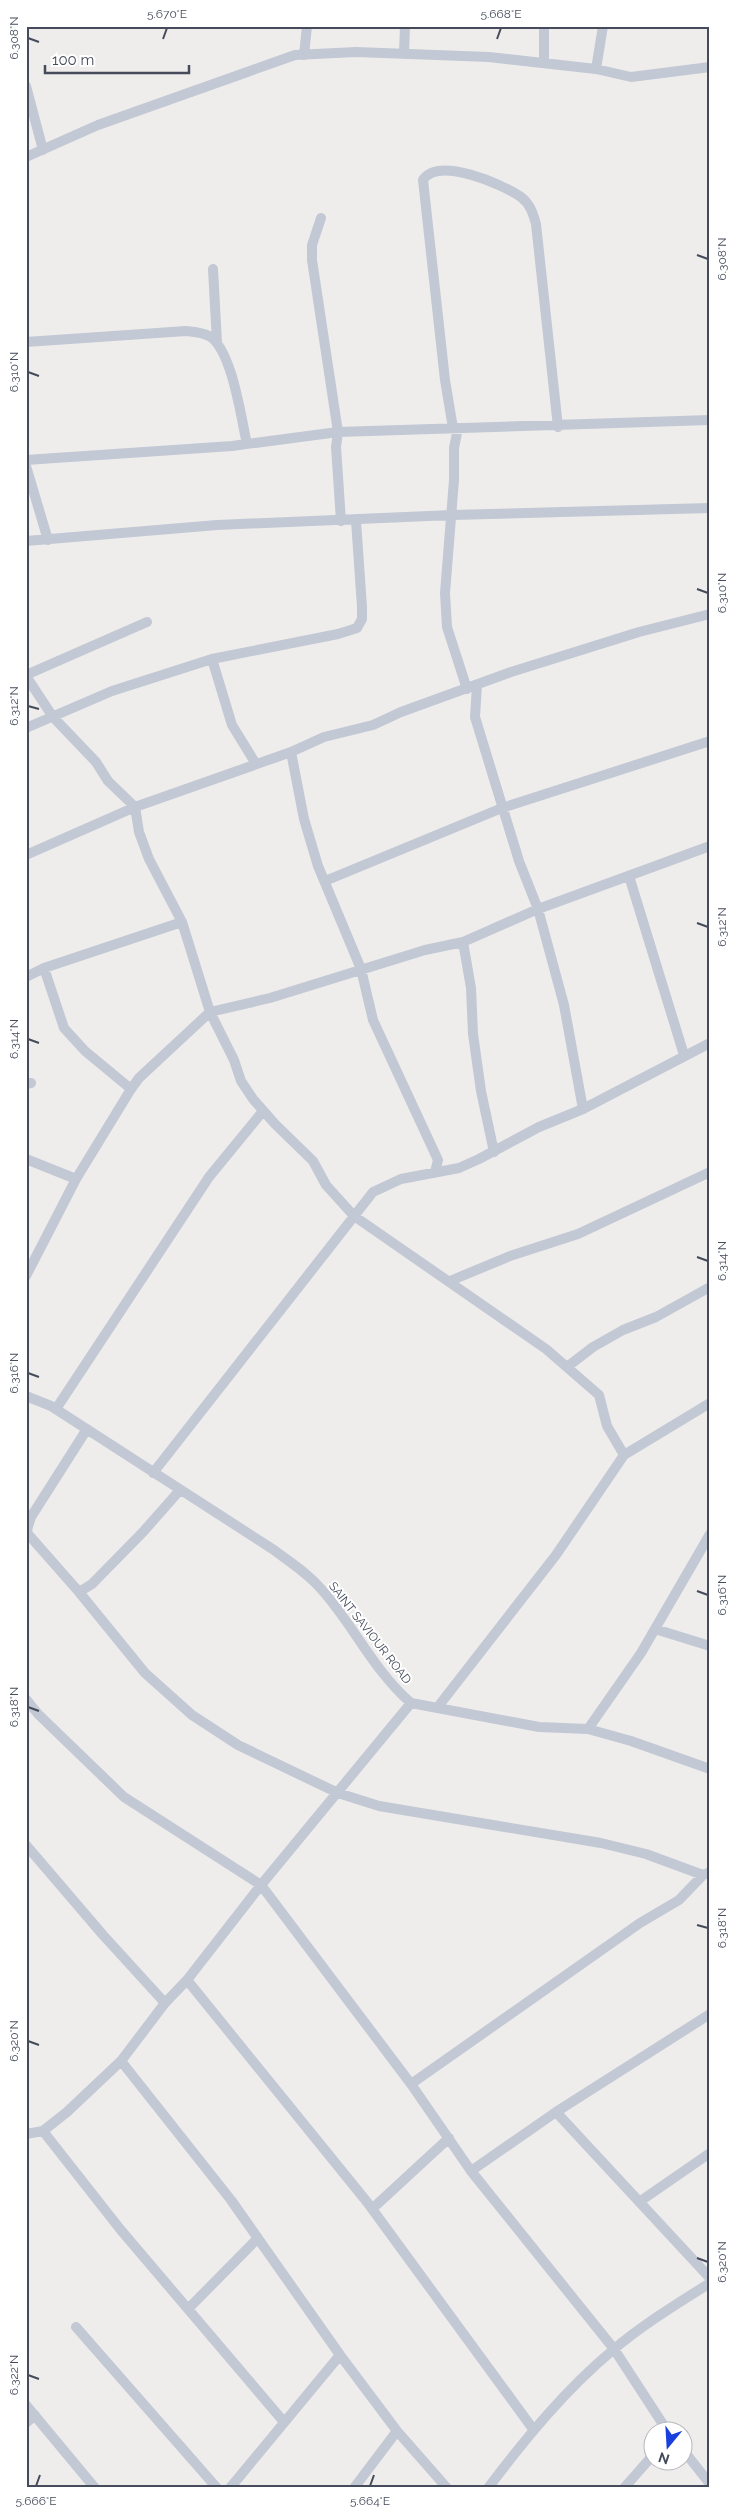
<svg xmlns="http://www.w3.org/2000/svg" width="736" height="2514" viewBox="0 0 736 2514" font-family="Raleway,sans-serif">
	<rect width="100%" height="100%" fill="#efedec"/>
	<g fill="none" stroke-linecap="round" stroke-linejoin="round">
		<path stroke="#c2c8d4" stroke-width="10" d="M 544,26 L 544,63
			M 404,53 L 405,26
			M 304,55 L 307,26
			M 596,69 L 603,26
			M 26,86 L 43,150
			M 26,157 L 98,125 L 295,55 L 356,52 L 489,57 L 596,69 L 631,77 L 710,67
			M 321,218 L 312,245 L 312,260 L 338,432 L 336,447 L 341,521
			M 213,269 L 217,343
			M 26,342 L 186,331 C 194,332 201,332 209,336 C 232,349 241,418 247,444
			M 453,428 L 445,380 L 423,180 C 438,156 502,184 521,197 C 530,204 533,213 536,224 L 558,427
			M 458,428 L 454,448 L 454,480 L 445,593 L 447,627 L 467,689
			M 26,460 L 232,446 L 338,432 L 710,420
			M 26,466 L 48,540
			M 26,541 L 217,525 L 452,515 L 710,508
			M 212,659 L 232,725 L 256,764
			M 26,675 L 147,622
			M 26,676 L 53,717 L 96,762 L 108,781 L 135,807 L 139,832 L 149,859 L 182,922 L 210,1012 L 234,1060 L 241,1081 L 253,1099 L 275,1124 L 313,1161 L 326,1185 L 354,1216 L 546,1349 L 599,1395 L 607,1426 L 624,1455
			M 477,685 L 475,717 L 519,861 L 538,909 L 564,1005 L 583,1109
			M 26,728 L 112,691 L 212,659 L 338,634 L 357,628 L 362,619 L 362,607 L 356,521
			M 291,752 L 304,819 L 318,866 L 361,969 L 373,1020 L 438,1160 L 435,1172
			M 26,855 L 135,807 L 291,752 L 324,737 L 373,725 L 401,712 L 511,672 L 639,632 L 710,614
			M 629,876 L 684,1055
			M 325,881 L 502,808 L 710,741
			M 463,942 L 471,988 L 473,1034 L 481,1091 L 494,1152
			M 44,968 L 64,1028 L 85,1051 L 131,1089
			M 26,977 L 44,968 L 182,922
			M 26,1084 L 31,1083
			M 26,1159 L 76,1179
			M 26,1276 L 76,1179 L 131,1089 L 139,1078 L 210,1012 L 270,998 L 425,950 L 463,942 L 538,909 L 710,846
			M 450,1281 L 510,1256 L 578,1234 L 710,1172
			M 567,1367 L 593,1347 L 623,1330 L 656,1317 L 710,1287
			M 26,1396 L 51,1406 L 274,1550 C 291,1563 309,1574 322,1590 C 354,1626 374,1671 411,1703 L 539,1727 L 588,1729 L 631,1741 L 710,1769
			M 56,1409 L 209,1177 L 263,1111
			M 87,1429 L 31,1517 L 27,1530 L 28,1534 L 79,1592 L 145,1673 L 192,1715 L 238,1745 L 338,1793 L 379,1806 L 601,1843 L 646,1854 L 703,1875 L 710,1872
			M 153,1473 L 373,1192 L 401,1179 L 459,1168 L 479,1159 L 539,1127 L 583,1109 L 710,1043
			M 79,1592 L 92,1584 L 143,1532 L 180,1490
			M 655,1629 L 710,1646
			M 26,1699 L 38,1714 L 124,1797 L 261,1885 L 411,2084 L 471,2171 L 614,2349 L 668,2432
			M 437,1708 L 556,1555 L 624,1455 L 710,1403
			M 588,1729 L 641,1653 L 710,1534
			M 26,1845 L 103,1935 L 165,2003
			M 187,1980 L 367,2202 L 533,2429
			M 121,2061 L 231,2200 L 340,2355 L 397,2431 L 447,2488
			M 411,2084 L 640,1923 L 679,1900 L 703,1875
			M 556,2112 L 710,2278
			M 43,2131 L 120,2229 L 284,2422
			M 26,2134 L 43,2131 L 67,2112 L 121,2061 L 165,2003 L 187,1980 L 261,1885 L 411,1703
			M 471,2171 L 556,2112 L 710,2014
			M 639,2202 L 710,2153
			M 372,2209 L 449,2138
			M 188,2309 L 258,2238
			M 76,2327 L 217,2488
			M 26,2405 L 95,2488
			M 26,2423 L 35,2415
			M 684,2451 L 710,2484
			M 230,2488 L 340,2355
			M 354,2488 L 397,2431
			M 488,2488 C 526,2438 565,2390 613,2350 C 642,2325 677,2304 710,2283
			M 624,2488 L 654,2454"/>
	</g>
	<path fill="none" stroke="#454b5a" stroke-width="2" d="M 28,38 L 39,42M 163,39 L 167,28M 497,39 L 501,28M 697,255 L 708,259M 28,372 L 39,376M 697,589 L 708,593M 28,706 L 39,709M 697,923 L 708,927M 28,1039 L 39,1043M 697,1257 L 708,1261M 28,1373 L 39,1377M 697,1591 L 708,1595M 28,1707 L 39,1711M 697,1925 L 708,1928M 28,2041 L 39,2045M 697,2258 L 708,2262M 28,2375 L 39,2379M 36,2486 L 40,2475M 370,2486 L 374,2475"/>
	<g text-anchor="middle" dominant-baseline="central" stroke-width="4" stroke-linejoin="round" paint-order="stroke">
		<g font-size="12" fill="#454b5a" stroke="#fff">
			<text transform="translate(370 1633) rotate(52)">SAINT SAVIOUR ROAD</text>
		</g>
	</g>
	<rect width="736" height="2514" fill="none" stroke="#ffffff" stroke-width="55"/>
	<g transform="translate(668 2446) rotate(198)"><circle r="24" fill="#ffffff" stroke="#b5b7bd"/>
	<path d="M0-4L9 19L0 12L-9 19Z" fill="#193fdc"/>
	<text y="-8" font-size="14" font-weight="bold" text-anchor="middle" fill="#454b5a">N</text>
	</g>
	<path d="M45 65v8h144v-8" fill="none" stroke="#454b5a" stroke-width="2.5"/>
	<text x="52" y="65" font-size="15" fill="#454b5a" stroke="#ffffff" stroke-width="4" paint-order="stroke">100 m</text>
	<rect x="28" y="28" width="680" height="2458" fill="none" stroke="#454b5a" stroke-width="2"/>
	<g font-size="12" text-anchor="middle" fill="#454b5a">
		<text x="167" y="18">5.670°E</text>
		<text x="501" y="18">5.668°E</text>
		<text transform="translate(14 38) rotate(-90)" y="4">6.308°N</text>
		<text transform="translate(722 259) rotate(-90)" y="4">6.308°N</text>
		<text transform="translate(14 372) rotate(-90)" y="4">6.310°N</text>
		<text transform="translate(722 593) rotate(-90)" y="4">6.310°N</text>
		<text transform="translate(14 706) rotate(-90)" y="4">6.312°N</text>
		<text transform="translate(722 927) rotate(-90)" y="4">6.312°N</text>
		<text transform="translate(14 1039) rotate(-90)" y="4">6.314°N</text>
		<text transform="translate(722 1261) rotate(-90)" y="4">6.314°N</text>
		<text transform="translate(14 1373) rotate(-90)" y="4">6.316°N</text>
		<text transform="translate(722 1595) rotate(-90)" y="4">6.316°N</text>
		<text transform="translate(14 1707) rotate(-90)" y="4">6.318°N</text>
		<text transform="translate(722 1928) rotate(-90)" y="4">6.318°N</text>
		<text transform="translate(14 2041) rotate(-90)" y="4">6.320°N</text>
		<text transform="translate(722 2262) rotate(-90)" y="4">6.320°N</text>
		<text transform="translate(14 2375) rotate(-90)" y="4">6.322°N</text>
		<text x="36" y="2505">5.666°E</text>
		<text x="370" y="2505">5.664°E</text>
	</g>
</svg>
